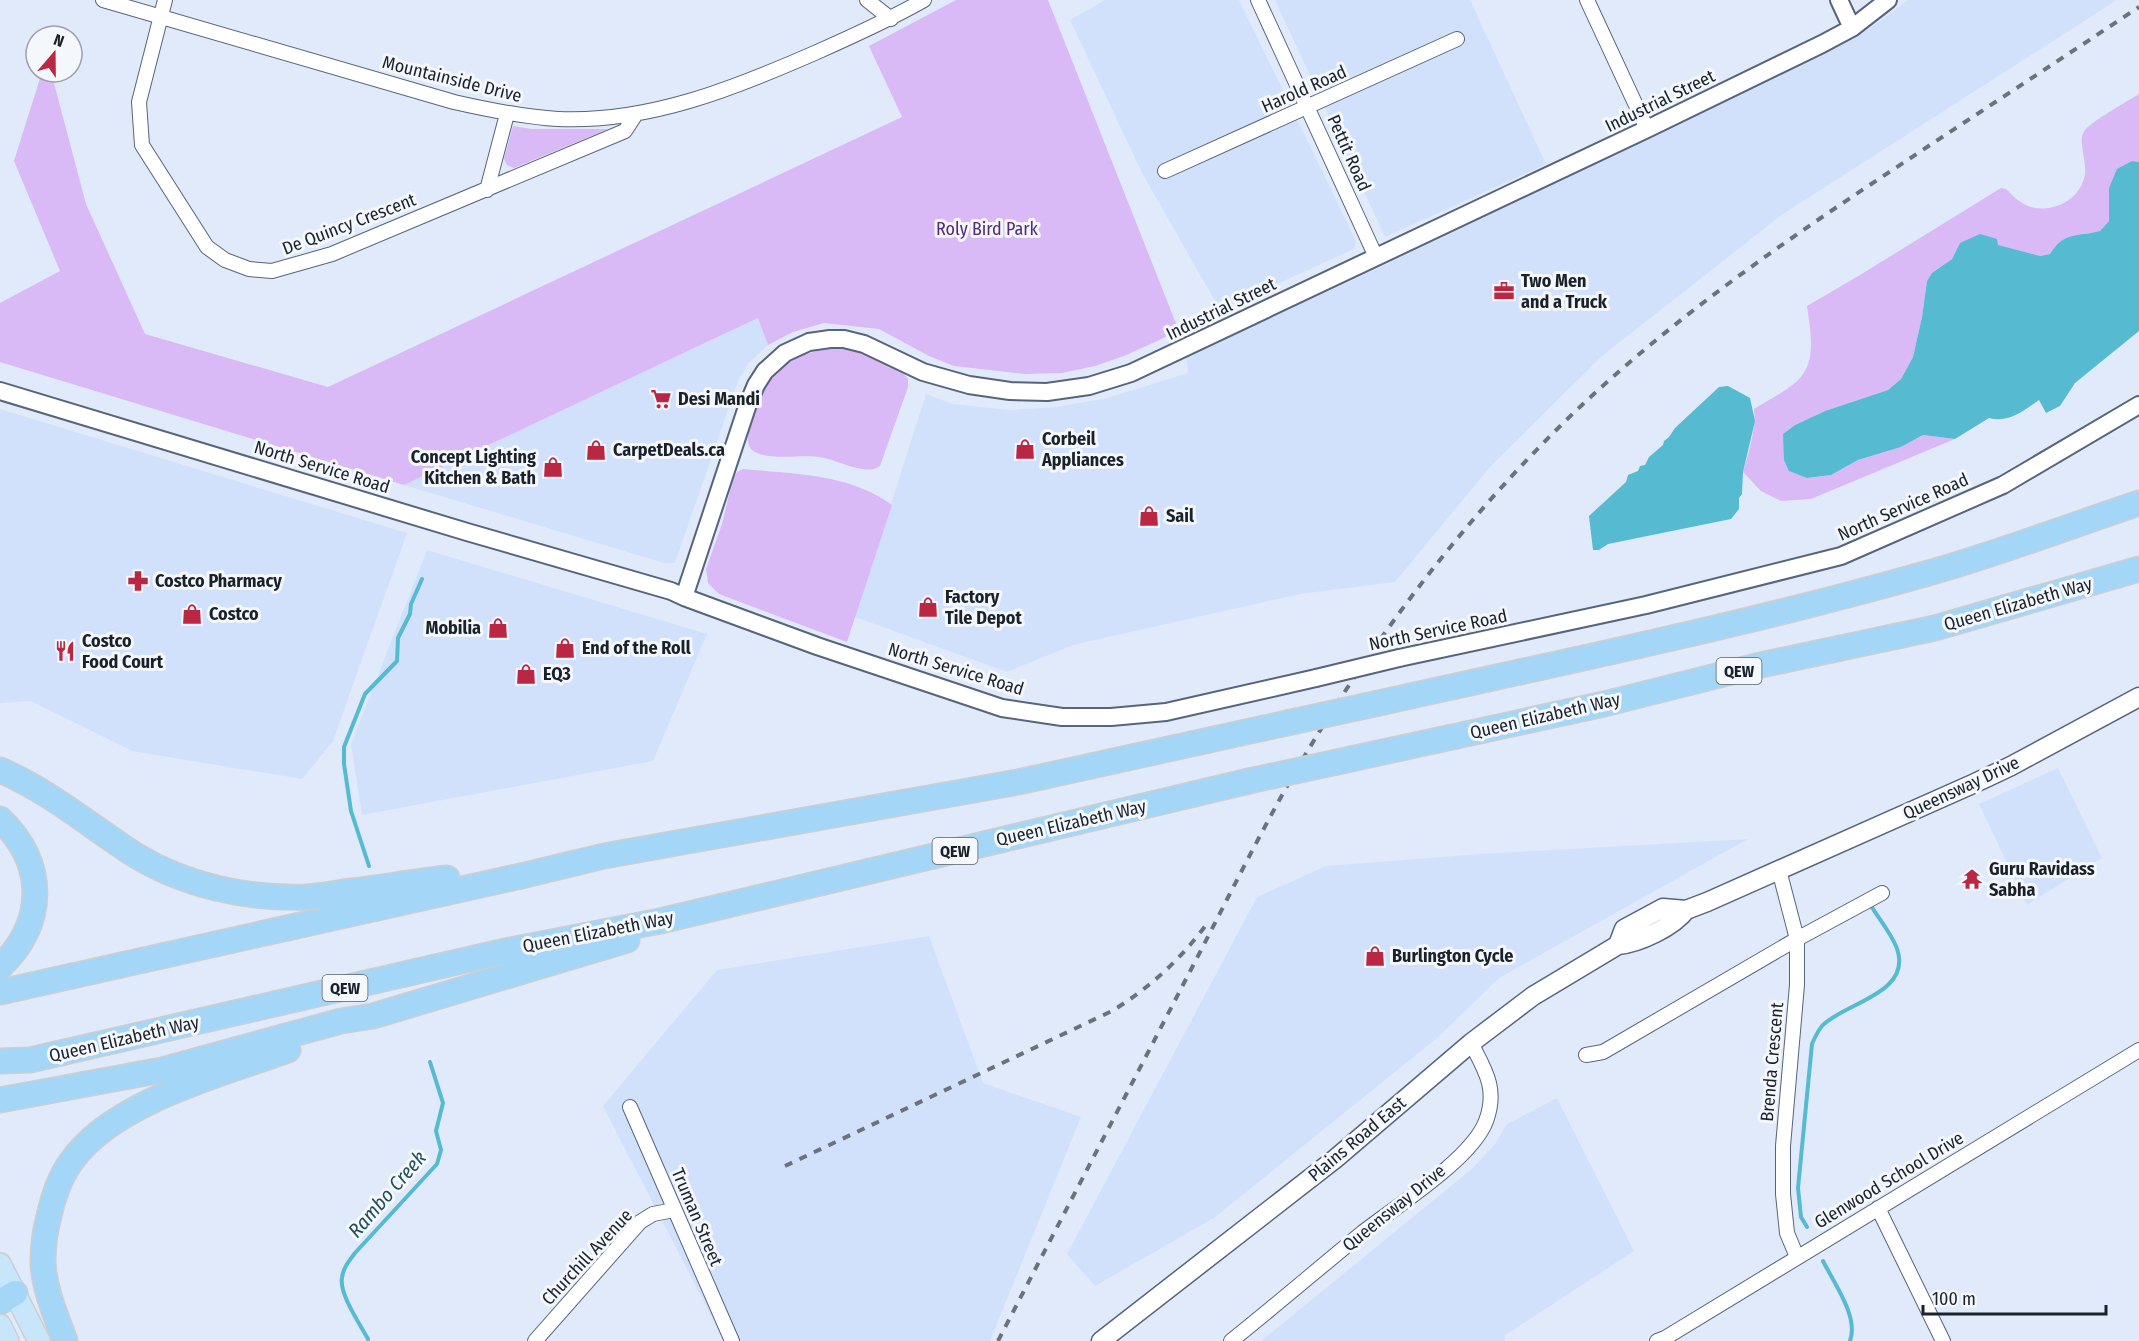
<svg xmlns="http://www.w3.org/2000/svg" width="2139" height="1341" viewBox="0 0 2139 1341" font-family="'Fira Sans Condensed',sans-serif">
	<rect width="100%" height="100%" fill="#e1eafa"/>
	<path fill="#d2e1fb" d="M 1105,0 L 1239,0 L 1356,241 L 1354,249 L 1220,310 L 1142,173 L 1070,20 Z
		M 1275,0 L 1470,0 L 1546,164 L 1385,237 Z
		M 1908,0 L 2117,0 L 1783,214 L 1602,356 L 1490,467 L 1395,582 L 1300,594 L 1073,645 L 1007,672 L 855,617 L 926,394 L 953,404 L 1010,410 L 1057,407 L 1107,398 L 1188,373 L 1186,357 L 1387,264 L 1837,47 L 1869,29 Z
		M 759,318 L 768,345 L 749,363 L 738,381 L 675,563 L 664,563 L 404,485 Z
		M 0,409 L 407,533 L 333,741 L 302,779 L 132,751 L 31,701 L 0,703 Z
		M 427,550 L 707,634 L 653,761 L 362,815 L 351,744 Z
		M 2058,768 L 2102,858 L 2027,905 L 1979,804 Z
		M 1748,839 L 1499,978 L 1437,1038 L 1214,1218 L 1095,1286 L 1067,1254 L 1257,897 L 1326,866 L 1479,854 Z
		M 929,936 L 983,1083 L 1081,1117 L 990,1341 L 724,1341 L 603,1106 L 717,970 Z
		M 1557,1098 L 1634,1251 L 1504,1336 L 1505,1341 L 1261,1341 L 1473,1168 L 1495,1144 L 1507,1124 Z"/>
	<path fill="#d9baf7" d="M 956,0 L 1048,0 L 1179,331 L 1124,356 L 1095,366 L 1062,373 L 1025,374 L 954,366 L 929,356 L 879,329 L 824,323 L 793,332 L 768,345 L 758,318 L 404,485 L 0,362 L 0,303 L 60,271 L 14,161 L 42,72 L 51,72 L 86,204 L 145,334 L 328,387 L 902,117 L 869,46 Z
		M 2139,94 L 2139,162 L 2132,161 L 2109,188 L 2109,221 L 2100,231 C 2077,237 2064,231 2050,254 L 2040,256 L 1960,243 L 1952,259 L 1932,273 L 1927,281 L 1922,317 L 1913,357 L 1901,379 L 1888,390 L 1825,411 L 1795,425 L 1783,434 L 1790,471 L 1807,478 L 1831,475 L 1858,460 L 1901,447 L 1923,435 L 1955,439 L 1811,499 L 1781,501 L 1761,491 L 1743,472 C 1749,452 1756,429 1754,409 C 1768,400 1785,392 1797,381 C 1818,362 1810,330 1807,306 L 1860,275 L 2001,188 L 2006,189 C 2013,196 2019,202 2028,206 C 2050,214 2077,202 2084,179 C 2089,163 2076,141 2085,130 C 2092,121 2128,101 2139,94 Z
		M 513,126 L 532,129 L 608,129 L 514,168 L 507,165 L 504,159 Z
		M 833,348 L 852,349 L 903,373 L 908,379 L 908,387 L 880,466 C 867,477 836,459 819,457 C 801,454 764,462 751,449 C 739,435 762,389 772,377 C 776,371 784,365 790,361 C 804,353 817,351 833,348 Z
		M 743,469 C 793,474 849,473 892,505 L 847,642 L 719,594 L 708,583 L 706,569 L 722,524 L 733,478 L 737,472 Z"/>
	<path fill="#56bad0" d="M 2132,161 L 2139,162 L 2139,331 L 2075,383 L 2060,406 L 2046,413 L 2039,400 C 2023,411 2010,423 1989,418 L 1955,439 L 1923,435 L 1901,447 L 1858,460 L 1831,475 L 1807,478 L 1789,471 L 1784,460 L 1783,434 L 1795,425 L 1825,411 L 1888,390 L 1901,379 L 1913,357 L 1922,317 L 1927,281 L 1932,273 L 1952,259 L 1960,243 L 1980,234 L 1997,239 L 1998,245 L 2040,256 L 2050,254 C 2064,231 2077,237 2100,231 L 2109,221 L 2109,188 L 2117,169 Z
		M 1728,386 L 1750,398 L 1755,421 L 1743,472 L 1742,494 L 1739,498 L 1739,509 L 1731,519 L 1608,544 L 1599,550 L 1593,550 L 1589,516 L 1626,482 L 1628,475 L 1638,471 L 1640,466 L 1645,465 L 1649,457 L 1663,445 L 1664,441 L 1669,437 L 1675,428 L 1719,387 Z"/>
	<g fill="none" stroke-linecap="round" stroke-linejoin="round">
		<path stroke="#56bad0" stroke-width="4" d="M 369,866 L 351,811 L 344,764 L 344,747 L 365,694 L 397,661 L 398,638 L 410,614 L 411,604 L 422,579
			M 1807,1227 L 1801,1217 L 1798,1188 L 1812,1044 C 1815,1037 1819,1028 1824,1024 C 1847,1003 1909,993 1898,952 C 1895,938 1878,918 1870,904
			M 1823,1261 C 1834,1283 1859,1317 1850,1341
			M 368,1339 C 360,1324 339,1294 342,1278 C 343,1268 349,1261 355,1253 L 437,1164 L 441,1150 L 436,1131 L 443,1103 L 430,1062"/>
		<g stroke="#57647b" stroke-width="16">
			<path id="minor" d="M 103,0 L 454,102 C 489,110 523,117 558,119 C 649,123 735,88 817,52 C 853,36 889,20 924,0
				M 165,0 L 139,102 L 142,145 L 207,247 L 225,260 L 249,269 L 272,271 L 332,254 L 625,131 L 636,114
				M 867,0 L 891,19
				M 1258,0 L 1376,257
				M 1587,0 L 1647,129
				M 1165,171 L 1457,39
				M 487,190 L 507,114
				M 1779,870 L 1797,939 L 1797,985 L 1783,1146 L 1783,1194 L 1787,1233 L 1797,1257
				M 1586,1055 L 1603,1052 L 1797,939 L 1882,893
				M 630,1107 L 732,1341
				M 1878,1208 L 1943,1341
				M 535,1341 L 640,1222 L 653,1214 L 674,1210
				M 1231,1341 C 1275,1306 1318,1269 1362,1233 C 1395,1207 1472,1159 1486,1121 C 1498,1089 1485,1070 1471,1043
				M 1657,1341 L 1665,1338 L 2139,1050"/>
		</g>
		<g stroke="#57647b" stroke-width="20">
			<path id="tertiary" d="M 1839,0 L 1852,28
				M 0,391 L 467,532 L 671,591 L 684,597 L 817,646 L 1002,708 L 1062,717 L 1111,717 L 1166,712 L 1316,678
				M 684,597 L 748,404 L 756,385 L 765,371 L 785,353 L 809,342 L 830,339 L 844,339 L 864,344 L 923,372 L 969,385 L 1010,391 L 1047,392 L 1089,386 L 1131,373 L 1647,129 L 1822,44 L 1852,28 L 1888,0
				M 1399,658 L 1646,605 L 1841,556 L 2003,485 L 2139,405"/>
		</g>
		<g stroke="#57647b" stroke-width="21">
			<path id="secondary" d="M 1618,945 L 1624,929 L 1663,908 L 1686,910 L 1707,902 L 1975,783 L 2011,766 L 2139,697
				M 1101,1341 L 1335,1159 L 1471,1043 L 1533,996 L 1618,945 C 1639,943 1673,927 1686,910"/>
		</g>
		<g stroke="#cdced0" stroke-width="24">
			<path id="primary" d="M 0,1264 L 39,1341
				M 0,1325 L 8,1341"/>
		</g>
		<g stroke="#cdced0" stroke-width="27">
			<path id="motorway" d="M 1379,703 C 1563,662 1750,624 1932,572 C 2002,552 2070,526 2139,503
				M 1337,762 L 1604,704 L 1756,666 L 1935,628 L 2139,569
				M 0,770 C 49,791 90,826 135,855 C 186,886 247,899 306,897 C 321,896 337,893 352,891 C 383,887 415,882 447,878
				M 0,819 C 47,864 46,923 0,967
				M 0,992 L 521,876 L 604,856 L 1018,782 L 1296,721
				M 0,1061 L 30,1060 L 510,950 L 660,921 L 1249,781
				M 0,1100 L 162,1070 L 341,1021 L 373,1016 L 627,940
				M 0,1302 L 15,1293
				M 65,1341 C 56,1316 44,1289 43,1262 C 43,1247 45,1231 49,1216 C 53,1198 60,1177 71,1162 C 112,1102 222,1074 288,1050"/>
		</g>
		<use href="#minor" stroke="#fff" stroke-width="14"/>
		<use href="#tertiary" stroke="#fff" stroke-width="16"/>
		<use href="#secondary" stroke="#fff" stroke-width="18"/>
		<use href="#primary" stroke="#c8e6fa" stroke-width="21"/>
		<use href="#motorway" stroke="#a4d6f7" stroke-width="24"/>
		<path stroke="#6a727d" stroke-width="4" stroke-dasharray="8 8" stroke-linecap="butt" d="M 785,1166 L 1112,1011 C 1151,987 1182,958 1209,921
			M 998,1341 C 1060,1221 1123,1101 1185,981 C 1227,901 1266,819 1313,742 C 1388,619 1477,504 1582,405 C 1681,312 1792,236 1906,161 C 1983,110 2061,59 2139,7"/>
		<g stroke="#57647b" stroke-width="20" stroke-linecap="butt">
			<path id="tertiary-bridge" d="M 1316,678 L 1399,658"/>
		</g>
		<g stroke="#cdced0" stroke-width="27" stroke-linecap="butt">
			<path id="motorway-bridge" d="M 1296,721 L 1379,703
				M 1249,781 L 1337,762"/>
		</g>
		<use href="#tertiary-bridge" stroke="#fff" stroke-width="16"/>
		<use href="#motorway-bridge" stroke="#a4d6f7" stroke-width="24"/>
	</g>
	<defs>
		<g id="office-bare" transform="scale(1.62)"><path d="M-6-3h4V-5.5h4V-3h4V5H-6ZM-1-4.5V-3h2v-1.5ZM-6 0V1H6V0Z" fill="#b92742" stroke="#f4f7fc" stroke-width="2.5" paint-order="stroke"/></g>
		<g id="supermarket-bare" transform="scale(1.62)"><path d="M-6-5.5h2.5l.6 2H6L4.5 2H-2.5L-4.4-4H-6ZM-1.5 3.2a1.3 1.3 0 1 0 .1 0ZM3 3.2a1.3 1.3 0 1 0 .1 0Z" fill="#b92742" stroke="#f4f7fc" stroke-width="2.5" paint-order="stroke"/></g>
		<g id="shop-bare" transform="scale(1.62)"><path d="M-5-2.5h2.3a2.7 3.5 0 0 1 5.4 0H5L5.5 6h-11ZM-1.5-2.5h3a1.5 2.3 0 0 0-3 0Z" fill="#b92742" stroke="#f4f7fc" stroke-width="2.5" paint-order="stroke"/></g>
		<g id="pharmacy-bare" transform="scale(1.62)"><path d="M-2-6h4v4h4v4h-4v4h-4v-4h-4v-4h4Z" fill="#b92742" stroke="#f4f7fc" stroke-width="2.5" paint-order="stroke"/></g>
		<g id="restaurant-bare" transform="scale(1.62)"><path d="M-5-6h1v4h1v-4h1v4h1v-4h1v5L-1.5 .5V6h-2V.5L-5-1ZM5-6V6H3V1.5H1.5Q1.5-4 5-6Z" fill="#b92742" stroke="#f4f7fc" stroke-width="2.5" paint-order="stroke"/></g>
		<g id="temple-bare" transform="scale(1.62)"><path d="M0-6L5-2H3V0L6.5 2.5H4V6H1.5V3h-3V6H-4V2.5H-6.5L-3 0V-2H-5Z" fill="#b92742" stroke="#f4f7fc" stroke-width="2.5" paint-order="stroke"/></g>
	</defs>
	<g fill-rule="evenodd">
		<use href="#office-bare" x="1504" y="291"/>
		<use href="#supermarket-bare" x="661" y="399"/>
		<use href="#shop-bare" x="1025" y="449"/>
		<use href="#shop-bare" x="596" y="450"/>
		<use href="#shop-bare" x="553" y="467"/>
		<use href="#shop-bare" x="1149" y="516"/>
		<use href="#pharmacy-bare" x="138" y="581"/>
		<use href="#shop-bare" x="928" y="607"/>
		<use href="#shop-bare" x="192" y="614"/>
		<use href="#shop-bare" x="498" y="628"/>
		<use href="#shop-bare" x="565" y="648"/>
		<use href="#restaurant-bare" x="65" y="651"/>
		<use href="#shop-bare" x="526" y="674"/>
		<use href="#temple-bare" x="1972" y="879"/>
		<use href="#shop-bare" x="1375" y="956"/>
	</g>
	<g text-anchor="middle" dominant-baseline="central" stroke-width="6" stroke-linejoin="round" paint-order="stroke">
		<g fill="#f4f7fc" stroke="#5c6169" stroke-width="1.5">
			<rect x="1716.5" y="658" width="45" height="26" rx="4.5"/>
			<rect x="932.5" y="838" width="45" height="26" rx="4.5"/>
			<rect x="322.5" y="975" width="45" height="26" rx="4.5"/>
		</g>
		<g font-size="16" font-weight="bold" fill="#1b212a">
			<text x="1739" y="671">QEW</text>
			<text x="955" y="851">QEW</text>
			<text x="345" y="988">QEW</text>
		</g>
		<g font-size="18" fill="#1b212a" stroke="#f4f7fc">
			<text transform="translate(452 79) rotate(14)">Mountainside Drive</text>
			<text transform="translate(1304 89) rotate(-24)">Harold Road</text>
			<text transform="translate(1660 101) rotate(-26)">Industrial Street</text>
			<text transform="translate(1349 153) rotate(66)">Pettit Road</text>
			<text transform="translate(349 224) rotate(-21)">De Quincy Crescent</text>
			<text transform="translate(1221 309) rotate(-26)">Industrial Street</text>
			<text transform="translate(322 467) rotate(17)">North Service Road</text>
			<text transform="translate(1903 507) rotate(-24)">North Service Road</text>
			<text transform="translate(2018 604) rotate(-16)">Queen Elizabeth Way</text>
			<text transform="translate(1438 630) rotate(-12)">North Service Road</text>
			<text transform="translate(956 669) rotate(17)">North Service Road</text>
			<text transform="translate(1545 716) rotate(-13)">Queen Elizabeth Way</text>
			<text transform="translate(1961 788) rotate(-25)">Queensway Drive</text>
			<text transform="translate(1071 823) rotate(-13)">Queen Elizabeth Way</text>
			<text transform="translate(598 932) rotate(-11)">Queen Elizabeth Way</text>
			<text transform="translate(124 1039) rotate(-13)">Queen Elizabeth Way</text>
			<text transform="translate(1772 1062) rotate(-85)">Brenda Crescent</text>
			<text transform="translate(1357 1139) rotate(-40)">Plains Road East</text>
			<text transform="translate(1889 1180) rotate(-31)">Glenwood School Drive</text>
			<text transform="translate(1394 1208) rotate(-39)">Queensway Drive</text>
			<text transform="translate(697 1217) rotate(67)">Truman Street</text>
			<text transform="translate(587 1257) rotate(-47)">Churchill Avenue</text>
		</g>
		<g font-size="18" fill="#552a76" stroke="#f4f7fc">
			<text x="987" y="229">Roly Bird Park</text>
		</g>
		<g font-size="18" font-weight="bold" fill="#1b212a" stroke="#f4f7fc" text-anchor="start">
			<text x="1521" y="281">Two Men<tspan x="1521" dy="21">and a Truck</tspan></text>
			<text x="678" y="399">Desi Mandi</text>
			<text x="1042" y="439">Corbeil<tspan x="1042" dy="21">Appliances</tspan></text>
			<text x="613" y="450">CarpetDeals.ca</text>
			<text x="536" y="457" text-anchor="end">Concept Lighting<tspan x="536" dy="21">Kitchen &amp; Bath</tspan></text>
			<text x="1166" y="516">Sail</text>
			<text x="155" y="581">Costco Pharmacy</text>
			<text x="945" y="597">Factory<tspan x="945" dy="21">Tile Depot</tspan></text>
			<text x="209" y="614">Costco</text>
			<text x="481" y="628" text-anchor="end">Mobilia</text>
			<text x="82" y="641">Costco<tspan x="82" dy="21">Food Court</tspan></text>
			<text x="582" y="648">End of the Roll</text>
			<text x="543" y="674">EQ3</text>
			<text x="1989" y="869">Guru Ravidass<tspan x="1989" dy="21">Sabha</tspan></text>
			<text x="1392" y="956">Burlington Cycle</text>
		</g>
		<g font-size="20" font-style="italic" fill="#214e57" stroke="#f4f7fc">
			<text transform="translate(387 1194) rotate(-49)">Rambo Creek</text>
		</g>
	</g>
	<g transform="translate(54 54) rotate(20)"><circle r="28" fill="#f4f7fc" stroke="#9da1a8" stroke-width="1.5"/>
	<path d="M0-4.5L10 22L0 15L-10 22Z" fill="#b92742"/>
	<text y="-9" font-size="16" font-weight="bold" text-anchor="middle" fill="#1b212a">N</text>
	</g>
	<path d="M1923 1305v9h183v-9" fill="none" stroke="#1b212a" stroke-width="3"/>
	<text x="1932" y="1305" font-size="18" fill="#1b212a" stroke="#f4f7fc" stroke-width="4.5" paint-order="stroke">100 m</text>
</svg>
